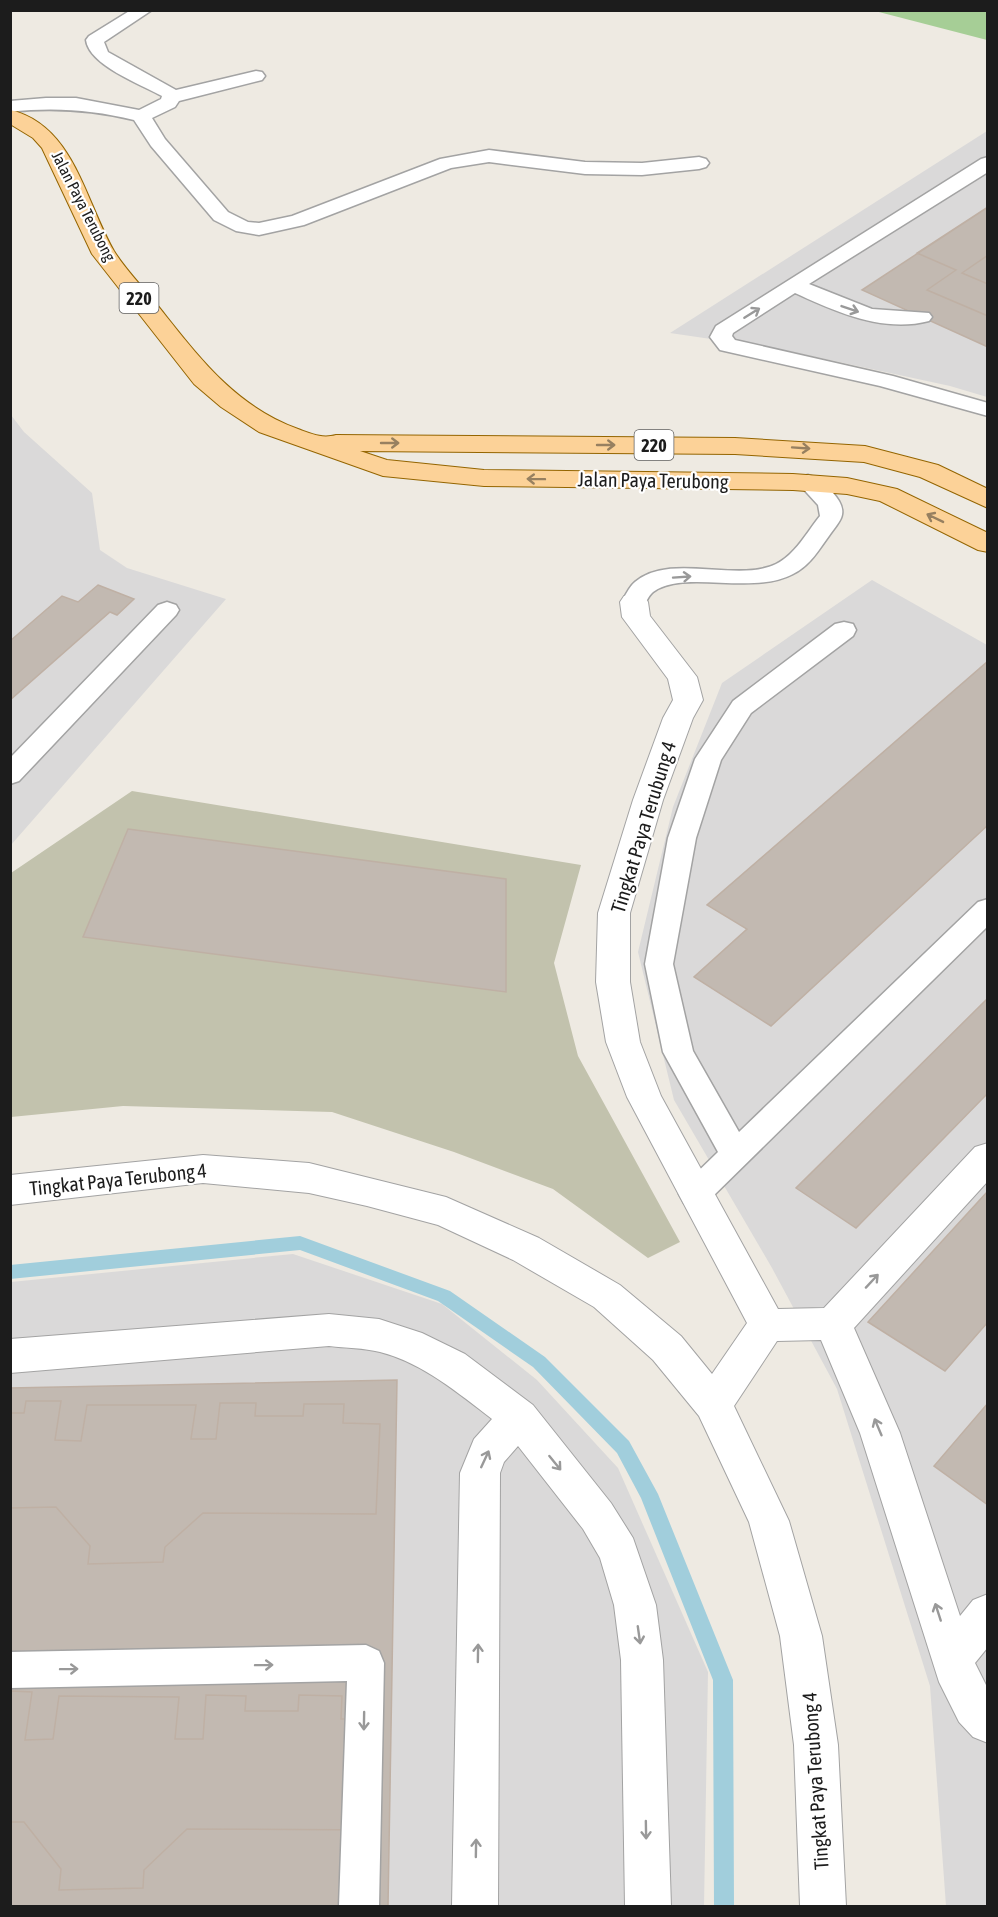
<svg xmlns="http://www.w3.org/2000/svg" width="998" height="1917" viewBox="0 0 998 1917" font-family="'Asap Condensed',sans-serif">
	<rect width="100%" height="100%" fill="#eeeae2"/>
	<path fill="#dad9d9" d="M 987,131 L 987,397 L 950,386 L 779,349 L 670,333 Z
		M 11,415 L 24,432 L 92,493 L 100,550 L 127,568 L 226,599 L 11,845 Z
		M 872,580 L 987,645 L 987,1906 L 946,1906 L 930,1686 L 837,1389 L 772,1268 L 674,1100 L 638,952 L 673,807 L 722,683 Z
		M 293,1254 L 442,1304 L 537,1380 L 618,1468 L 708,1672 L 704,1906 L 11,1906 L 11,1282 Z"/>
	<path fill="#c2c2ad" d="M 132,791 L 581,865 L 554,963 L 578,1056 L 680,1242 L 648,1258 L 553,1189 L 454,1152 L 332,1112 L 123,1106 L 11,1117 L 11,873 Z"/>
	<path fill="#a6ce96" d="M 875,11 L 987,11 L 987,40 Z"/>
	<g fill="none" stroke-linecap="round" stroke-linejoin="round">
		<path fill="#a1cedc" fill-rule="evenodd" d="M 300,1236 L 450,1291 L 545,1357 L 629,1441 L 658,1494 L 733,1680 L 734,1906 L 714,1906 L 713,1680 L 641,1498 L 617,1453 L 533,1367 L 438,1301 L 300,1250 L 10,1279 L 10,1265 Z"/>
	</g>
	<path fill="#c2b9b1" stroke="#bfb0a4" stroke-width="1.5" d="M 988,207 L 988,255 L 962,273 L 988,284 L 988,316 L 927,290 L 956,270 L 917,253 Z
		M 988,207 L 988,347 L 862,290 Z
		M 98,585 L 134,599 L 117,615 L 110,612 L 10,700 L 10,641 L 62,596 L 78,602 Z
		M 987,662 L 988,825 L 771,1026 L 694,977 L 747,929 L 707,905 Z
		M 128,829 L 506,879 L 506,992 L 83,937 Z
		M 988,998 L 988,1093 L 856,1228 L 796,1188 Z
		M 988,1191 L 988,1322 L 945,1371 L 868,1322 Z
		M 397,1380 L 388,1906 L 10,1906 L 10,1388 Z
		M 26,1401 L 61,1401 L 55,1440 L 81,1441 L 87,1405 L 196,1405 L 191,1439 L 216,1439 L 220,1403 L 256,1403 L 255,1416 L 303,1416 L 304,1404 L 344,1404 L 343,1423 L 380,1424 L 376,1514 L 203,1513 L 165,1547 L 163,1562 L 88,1564 L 90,1546 L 56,1507 L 10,1508 L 10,1413 L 24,1413 Z
		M 988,1403 L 988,1505 L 934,1466 Z
		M 10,1691 L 32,1692 L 25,1740 L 53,1739 L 59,1696 L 179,1697 L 175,1739 L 203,1739 L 206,1695 L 246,1696 L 245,1711 L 298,1711 L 299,1695 L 342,1696 L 341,1719 L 383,1719 L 378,1830 L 187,1829 L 144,1870 L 143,1888 L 59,1890 L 61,1869 L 24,1822 L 10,1822 Z"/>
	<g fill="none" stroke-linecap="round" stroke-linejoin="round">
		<g stroke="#a3a3a3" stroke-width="3">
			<path id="service" d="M 131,10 L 152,10 L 104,42 L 108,52 L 176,90 L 256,71 L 262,72 L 265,76 L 262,80 L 179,101 L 175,107 L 152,118 L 165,139 L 228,212 L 248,222 L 259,223 L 292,216 L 440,159 L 489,150 L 585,162 L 642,163 L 699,157 L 706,159 L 709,163 L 706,167 L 699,169 L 642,175 L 585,174 L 489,162 L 451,168 L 304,225 L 259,235 L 236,231 L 214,220 L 151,146 L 134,120 C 92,110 54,107 10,112 L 10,101 L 46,98 L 76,98 L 139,110 L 161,99 L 162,96 C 140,84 89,65 86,40 L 89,36 Z
				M 988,157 L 988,172 L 809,284 L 872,309 L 929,313 L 932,317 L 929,321 C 883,333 836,312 795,293 L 733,333 L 732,336 L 735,340 L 893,376 L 988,403 L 988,416 L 880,386 L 720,350 L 710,337 L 716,326 L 981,159 Z
				M 808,475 C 820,478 833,491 839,501 C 847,515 839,522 831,533 C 820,548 810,566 793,574 C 752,596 684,569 653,592 C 648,596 646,603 643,607 L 634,610 L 625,607 L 622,602 C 625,596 629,587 635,582 C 670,552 737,583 776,564 C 795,555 807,532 820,516 L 818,505 L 797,482 L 800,477 Z
				M 167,602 L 176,605 L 179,610 L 176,615 L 19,781 L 10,784 L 10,758 L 158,605 Z
				M 844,622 L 853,624 L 856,630 L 853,636 L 751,713 L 721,760 L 696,838 L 673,964 L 693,1051 L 739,1132 L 978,902 L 988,899 L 988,926 L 706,1203 L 695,1207 L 684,1203 L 679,1194 L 684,1185 L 718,1152 L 663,1052 L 645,964 L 668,838 L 695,759 L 733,701 L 835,624 Z
				M 366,1645 L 379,1651 L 384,1663 L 379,1906 L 339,1906 L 347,1681 L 10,1688 L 10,1652 Z"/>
		</g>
		<g stroke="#a3a3a3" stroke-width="2">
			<path id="minor" d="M 634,593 L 644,596 L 648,602 L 650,616 L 697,677 L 703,700 L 693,718 L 663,800 L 630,913 L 630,982 L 640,1042 L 661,1096 L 778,1309 L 824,1308 L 975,1147 L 988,1143 L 988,1181 L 854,1328 L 900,1433 L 960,1616 L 973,1600 L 988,1594 L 988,1647 L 975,1663 L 988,1689 L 988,1743 L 973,1737 L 959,1722 L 939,1682 L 860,1433 L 821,1340 L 777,1341 L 734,1406 L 789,1521 L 822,1636 L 838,1745 L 846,1906 L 800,1906 L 794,1745 L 780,1636 L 749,1522 L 699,1416 L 653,1360 L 594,1307 L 513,1260 L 438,1225 L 367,1206 L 309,1193 L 203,1183 L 10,1205 L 10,1175 L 203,1155 L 309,1163 L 446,1197 L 539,1238 L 620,1285 L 681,1336 L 712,1374 L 747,1323 L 627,1097 L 606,1042 L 596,982 L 598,913 L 633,800 L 663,718 L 673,700 L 668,679 L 622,617 L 620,602 L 624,596 Z
				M 329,1314 L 379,1319 L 422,1333 L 465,1354 L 533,1405 L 611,1503 L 633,1538 L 656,1605 L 663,1660 L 671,1906 L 625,1906 L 621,1660 L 614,1605 L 600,1558 L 583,1529 L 518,1446 L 504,1462 L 500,1473 L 498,1906 L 452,1906 L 460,1473 L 474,1439 L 492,1419 C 458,1393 423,1363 380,1352 C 364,1348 346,1348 329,1346 L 10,1373 L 10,1339 Z"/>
		</g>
		<g stroke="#946500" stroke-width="2">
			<path id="primary" d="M 10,110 C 74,125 85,201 114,251 C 125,269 141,285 154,301 C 196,353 232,405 298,429 C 312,434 322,439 336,435 L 735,438 L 865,446 L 938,465 L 988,489 L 988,508 L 920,477 L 864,462 L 735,454 L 360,451 L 387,460 L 484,470 L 793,474 L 847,478 L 897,489 L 988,533 L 988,552 L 978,550 L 880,501 L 847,494 L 793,490 L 484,486 L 383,476 L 259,432 L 221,407 L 194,384 L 92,254 L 42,148 L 33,138 L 10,124 Z"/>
		</g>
		<use href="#service" fill="#fff" fill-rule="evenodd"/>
		<use href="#minor" fill="#fff" fill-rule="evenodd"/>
		<use href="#primary" fill="#fcd298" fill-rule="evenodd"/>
	</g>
	<defs><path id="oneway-shaft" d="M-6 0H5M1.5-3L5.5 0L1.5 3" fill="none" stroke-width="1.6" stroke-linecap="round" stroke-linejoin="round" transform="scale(1.5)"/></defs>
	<g stroke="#999">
		<use href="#oneway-shaft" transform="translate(850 309) rotate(19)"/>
		<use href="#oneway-shaft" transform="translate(752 313) rotate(-32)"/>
		<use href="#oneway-shaft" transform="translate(682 577) rotate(-4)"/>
		<use href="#oneway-shaft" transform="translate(872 1281) rotate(-47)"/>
		<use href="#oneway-shaft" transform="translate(878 1427) rotate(-113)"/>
		<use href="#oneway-shaft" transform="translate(485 1459) rotate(-65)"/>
		<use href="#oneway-shaft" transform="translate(555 1463) rotate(51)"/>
		<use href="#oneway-shaft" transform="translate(938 1612) rotate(-108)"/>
		<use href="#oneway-shaft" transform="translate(639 1635) rotate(82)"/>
		<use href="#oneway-shaft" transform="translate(478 1653) rotate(-89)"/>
		<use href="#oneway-shaft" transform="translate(264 1665) rotate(-1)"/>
		<use href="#oneway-shaft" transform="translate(69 1669) rotate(-1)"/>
		<use href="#oneway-shaft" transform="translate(364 1721) rotate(91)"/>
		<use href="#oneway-shaft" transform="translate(646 1830) rotate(89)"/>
		<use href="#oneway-shaft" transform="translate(476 1848) rotate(-89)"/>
	</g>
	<g stroke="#978060">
		<use href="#oneway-shaft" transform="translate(390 443)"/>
		<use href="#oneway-shaft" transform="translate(606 445)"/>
		<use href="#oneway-shaft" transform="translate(801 448) rotate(4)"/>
		<use href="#oneway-shaft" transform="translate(536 479) rotate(-179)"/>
		<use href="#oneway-shaft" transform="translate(935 518) rotate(-154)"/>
	</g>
	<g text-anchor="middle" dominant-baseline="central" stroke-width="4.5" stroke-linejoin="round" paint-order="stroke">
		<g font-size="16" fill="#1c1c1c" stroke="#fff">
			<text transform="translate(84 206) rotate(63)">Jalan Paya Terubong</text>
		</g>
		<g fill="#fff" stroke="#606060" stroke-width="1.5">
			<rect x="119.5" y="283" width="39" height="30" rx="4.5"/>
			<rect x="634.5" y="430" width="39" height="30" rx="4.5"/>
		</g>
		<g font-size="18" font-weight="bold" fill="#1c1c1c">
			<text x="139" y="298">220</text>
			<text x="654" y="445">220</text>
		</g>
		<g font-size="20" fill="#1c1c1c" stroke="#fff">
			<text transform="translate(653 480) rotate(1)">Jalan Paya Terubong</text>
			<text transform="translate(643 827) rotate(-73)">Tingkat Paya Terubung 4</text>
			<text transform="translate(118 1179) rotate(-6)">Tingkat Paya Terubong 4</text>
			<text transform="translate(815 1781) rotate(-94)">Tingkat Paya Terubong 4</text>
		</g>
	</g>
	<rect width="998" height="1917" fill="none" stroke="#1c1c1c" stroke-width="24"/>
</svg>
